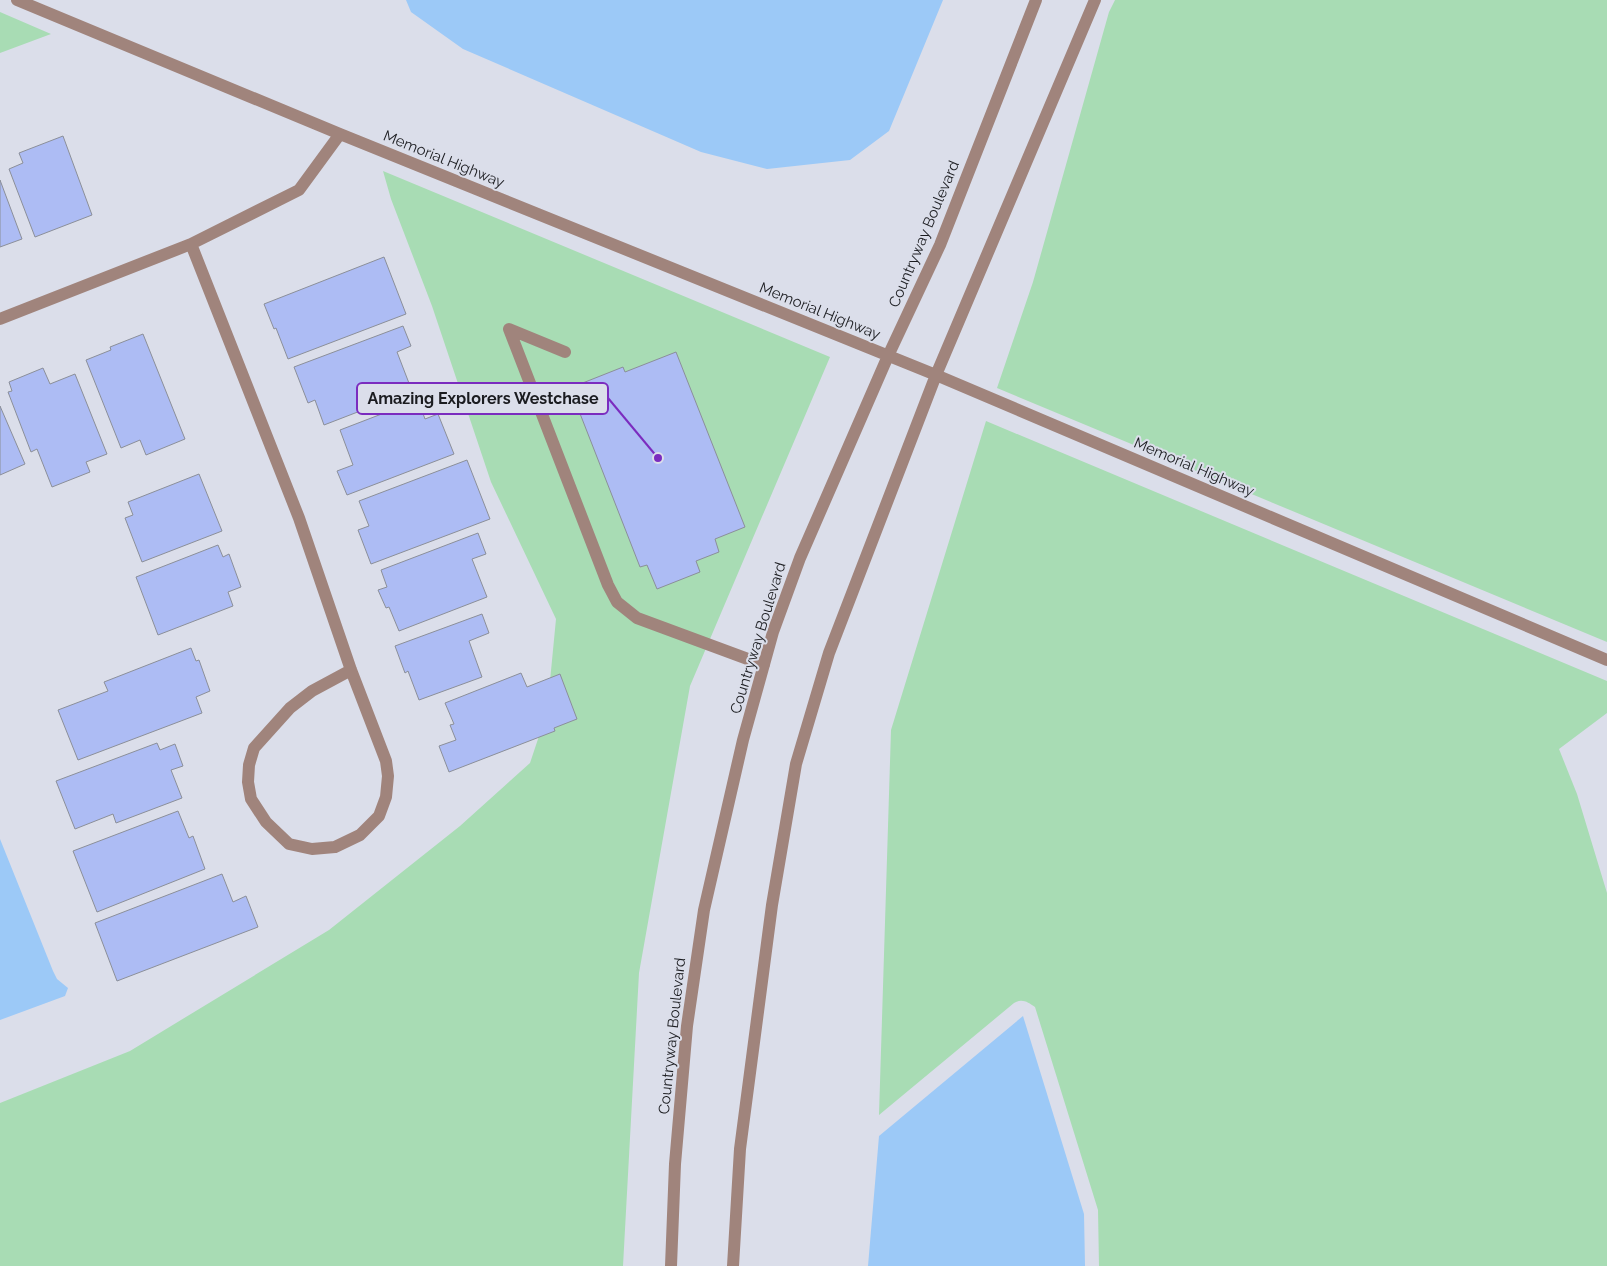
<svg xmlns="http://www.w3.org/2000/svg" width="1607" height="1266" viewBox="0 0 1607 1266" font-family="Raleway,sans-serif">
	<rect width="100%" height="100%" fill="#dbdeea"/>
	<path fill="#a8dcb4" d="M 1115,0 L 1607,0 L 1607,642 L 997,388 L 1033,282 L 1109,12 Z
		M 0,12 L 51,34 L 0,53 Z
		M 383,171 L 830,357 L 690,686 L 639,973 L 623,1266 L 0,1266 L 0,1103 L 130,1051 L 329,930 L 460,826 L 530,763 L 547,712 L 556,619 L 491,482 L 432,306 L 391,199 Z
		M 986,421 L 1607,681 L 1607,713 L 1559,749 L 1577,794 L 1607,893 L 1607,1266 L 1099,1266 L 1098,1210 L 1035,1007 C 1028,1002 1022,998 1014,1003 L 879,1115 L 891,730 Z"/>
	<path fill="#9cc9f7" d="M 406,0 L 943,0 L 889,131 L 850,160 L 767,169 L 701,152 L 463,49 L 411,12 Z
		M 0,839 L 53,971 L 57,979 L 68,988 L 65,996 L 0,1020 Z
		M 1023,1016 L 1084,1214 L 1085,1266 L 868,1266 L 879,1136 Z"/>
	<path fill="#adbcf4" stroke="#8b8f99" d="M 63,136 L 92,215 L 35,237 L 9,169 L 23,163 L 19,153 Z
		M 0,180 L 22,239 L 0,247 Z
		M 384,257 L 406,314 L 288,359 L 276,328 L 274,329 L 264,304 Z
		M 403,326 L 411,346 L 397,352 L 412,391 L 324,425 L 315,400 L 308,403 L 294,367 Z
		M 143,334 L 185,439 L 146,455 L 140,440 L 121,448 L 86,360 L 111,350 L 110,347 Z
		M 676,352 L 745,527 L 715,539 L 719,552 L 696,561 L 700,572 L 657,589 L 647,565 L 640,567 L 570,388 L 623,367 L 625,372 Z
		M 43,368 L 50,384 L 75,374 L 107,454 L 86,462 L 90,472 L 52,487 L 37,449 L 31,452 L 8,392 L 12,391 L 9,382 Z
		M 418,400 L 425,419 L 438,414 L 454,454 L 347,495 L 337,471 L 353,465 L 340,430 Z
		M 0,406 L 25,464 L 0,475 Z
		M 467,460 L 490,519 L 371,564 L 358,530 L 369,526 L 359,501 Z
		M 199,474 L 222,531 L 142,562 L 125,518 L 133,515 L 128,502 Z
		M 478,533 L 486,554 L 472,559 L 487,597 L 399,631 L 389,607 L 386,608 L 378,590 L 387,587 L 381,570 Z
		M 218,545 L 223,557 L 229,554 L 241,587 L 228,592 L 233,606 L 158,635 L 136,577 Z
		M 482,614 L 489,633 L 469,641 L 482,677 L 419,700 L 408,671 L 405,673 L 395,646 Z
		M 191,648 L 196,661 L 199,660 L 210,691 L 196,697 L 202,713 L 78,760 L 58,710 L 108,691 L 104,682 Z
		M 521,673 L 527,687 L 560,674 L 577,719 L 554,728 L 555,731 L 449,772 L 439,746 L 456,740 L 450,725 L 454,724 L 445,703 Z
		M 157,743 L 160,750 L 175,744 L 183,766 L 171,770 L 182,798 L 116,823 L 113,814 L 75,829 L 56,781 Z
		M 178,811 L 189,838 L 193,836 L 205,869 L 97,912 L 73,851 Z
		M 222,874 L 233,902 L 246,896 L 258,927 L 117,981 L 95,923 Z"/>
	<g fill="none" stroke-linecap="round" stroke-linejoin="round">
		<path stroke="#a0847c" stroke-width="12" d="M 17,0 L 340,134 L 936,375 L 1607,660
			M 191,244 L 299,518 L 351,670 L 386,761 L 388,776 L 386,797 L 379,816 L 360,835 L 335,847 L 312,849 L 289,844 L 266,822 L 251,799 L 248,782 L 249,765 L 254,748 L 290,708 L 312,691 L 351,670
			M 0,319 L 191,244 L 299,190 L 340,134
			M 565,352 L 509,329 L 608,585 L 617,602 L 637,618 L 764,665
			M 671,1266 L 675,1164 L 687,1026 L 704,910 L 743,740 L 773,632 L 800,558 L 888,356 L 940,245 L 1036,0
			M 733,1266 L 740,1149 L 772,905 L 796,764 L 829,653 L 936,375 L 1095,0"/>
	</g>
	<g text-anchor="middle" dominant-baseline="central" stroke-width="4" stroke-linejoin="round" paint-order="stroke">
		<g font-size="15" fill="#1b1c20" stroke="#dbdeea">
			<text transform="translate(444 159) rotate(22)">Memorial Highway</text>
			<text transform="translate(924 234) rotate(-67)">Countryway Boulevard</text>
			<text transform="translate(820 311) rotate(22)">Memorial Highway</text>
			<text transform="translate(1194 467) rotate(23)">Memorial Highway</text>
			<text transform="translate(758 638) rotate(-73)">Countryway Boulevard</text>
			<text transform="translate(672 1036) rotate(-84)">Countryway Boulevard</text>
		</g>
	</g>
	<path fill="none" stroke="#7b2cbf" stroke-width="2" d="M658 458L608 398"/>
	<circle fill="#7b2cbf" stroke="#dbdeea" stroke-width="2" cx="658" cy="458" r="5"/>
	<rect fill="#dbdeea" stroke="#7b2cbf" stroke-width="2" x="357" y="383" width="251" height="31" rx="5"/>
	<g font-size="16" text-anchor="middle" font-weight="bold" fill="#1b1c20">
		<text x="483" y="404">Amazing Explorers Westchase</text>
	</g>
</svg>
